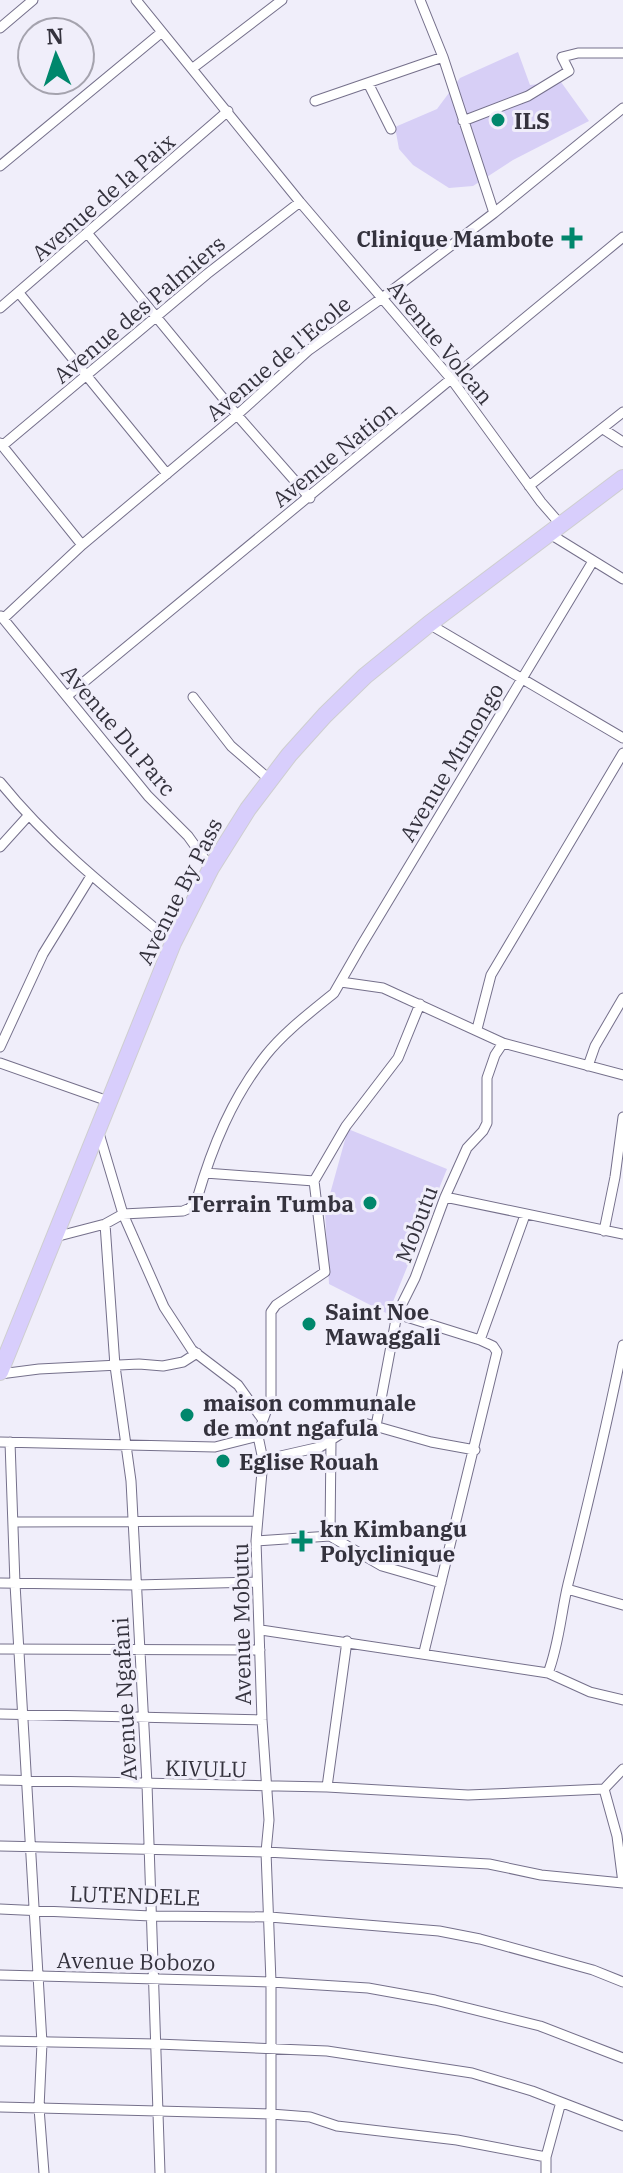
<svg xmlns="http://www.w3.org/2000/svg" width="623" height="2173" viewBox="0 0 623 2173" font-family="'IBM Plex Serif',serif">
	<rect width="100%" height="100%" fill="#f0eefa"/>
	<path fill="#d7cff6" d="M 518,52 L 530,85 L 561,82 L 589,121 L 513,160 L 473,186 L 449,188 L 413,165 L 399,149 L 395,127 L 437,109 L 460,78 Z
		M 348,1129 L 447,1169 L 388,1314 L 329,1284 L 325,1212 Z"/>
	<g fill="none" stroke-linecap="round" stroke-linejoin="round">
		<g stroke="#75708b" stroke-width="11">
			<path id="minor" d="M 136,0 L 300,202 L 452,380 L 541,502 L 561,525
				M 420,0 L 443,57 L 494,213
				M 0,28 L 33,0
				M 193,68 L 282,0
				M 368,83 L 391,129
				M 315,101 L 443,57
				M 463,121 L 528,96 L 569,71 L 562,57 L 578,53 L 623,53
				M 0,166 L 162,32
				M 88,234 L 237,415 L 310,498
				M 19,293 L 167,474
				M 0,308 L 228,111
				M 603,429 L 623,442
				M 0,443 L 82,545
				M 2,446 L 207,274 L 300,202
				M 529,486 L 623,412
				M 550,534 L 623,579
				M 1,616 L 148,796 L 188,836 L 211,868
				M 4,618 L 82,545 L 237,415 L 309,350 L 382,298 L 494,213 L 623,108
				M 429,624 L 623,738
				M 67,696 L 623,237
				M 193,697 L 231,746 L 270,780
				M 0,782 C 50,844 112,893 173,943
				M 0,847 L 28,816
				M 341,982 L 383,988 L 503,1043 L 623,1075
				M 477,1029 L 491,975 L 623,753
				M 0,1047 L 43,954 L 91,876
				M 0,1063 L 108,1101
				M 588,1066 L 595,1046 L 623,998
				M 98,1130 L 123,1214 L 164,1307 L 192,1350 L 238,1385 L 263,1420 L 258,1436 L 263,1460 L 256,1541 L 262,1720 L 269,1820 L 266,1852 L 271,1982 L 271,2173
				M 205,1173 L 314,1181
				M 445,1197 L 623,1234
				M 105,1224 L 115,1366 L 131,1481 L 147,1784 L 160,2173
				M 604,1231 L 615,1177 L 623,1117
				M 55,1237 L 105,1224 L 123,1214 L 183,1211 L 190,1208 L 197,1199 C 212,1147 232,1098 266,1055 C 284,1032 311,1012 334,993 L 361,946 L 593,561
				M 397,1314 L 480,1340 L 493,1346 L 497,1352 L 424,1652
				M 480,1340 L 525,1215
				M 0,1374 L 39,1369 L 139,1364 L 163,1366 L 183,1362 L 197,1353
				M 263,1420 L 271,1398 L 271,1312 L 276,1305 L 325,1272 L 314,1181 L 346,1126 L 398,1058 L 420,1004
				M 376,1426 L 397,1314 L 415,1278 L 445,1197 L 467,1148 L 483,1131 L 487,1123 L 487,1078 L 495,1055 L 503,1043
				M 0,1442 L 215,1447 L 258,1436
				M 10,1442 L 15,1584 L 42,2043 L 39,2108 L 44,2173
				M 263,1460 L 320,1447 L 345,1431 L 364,1423 L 431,1442 L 475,1450
				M 14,1522 L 257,1521
				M 330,1536 L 331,1441
				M 256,1541 L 330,1536 L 382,1566 L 441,1583
				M 0,1583 L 136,1585 L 257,1582
				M 567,1589 L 623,1605
				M 261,1630 L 548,1673 L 590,1692 L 623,1700
				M 0,1649 L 260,1650
				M 548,1673 C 559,1645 561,1613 568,1584 C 588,1504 607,1425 623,1345
				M 0,1714 L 262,1720
				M 0,1780 L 327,1787 L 468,1795 L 604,1789
				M 327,1787 L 347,1641
				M 604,1789 L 617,1836 L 623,1883
				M 604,1789 L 623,1769
				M 0,1846 L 266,1852 L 489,1864 L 541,1875 L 623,1883
				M 0,1909 L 151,1916 L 270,1917 L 439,1931 L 480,1939 L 593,1970 L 623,1982
				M 0,1975 L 271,1982 L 368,1988 L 435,2000 L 540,2026 L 623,2058
				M 0,2041 L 157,2044 L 327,2051 L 472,2073 L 532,2091 L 623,2126
				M 0,2107 L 271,2114 L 310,2117 L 337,2126 L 457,2140 L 546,2157
				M 546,2173 L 546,2157 L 561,2102"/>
		</g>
		<g stroke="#ceced0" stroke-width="18">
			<path id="trunk" d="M 0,1372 L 173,943 L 211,868 L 248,809 L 289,755 L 325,715 L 365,676 L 429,624 L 623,478"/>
		</g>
		<use href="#minor" stroke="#fff" stroke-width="9"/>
		<use href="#trunk" stroke="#d8cefc" stroke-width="16"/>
	</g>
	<g fill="#00876c" stroke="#f0eefa" stroke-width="3">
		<circle cx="498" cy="120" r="8"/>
		<path d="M568 226h8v8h8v8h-8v8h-8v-8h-8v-8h8z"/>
		<circle cx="370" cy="1203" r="8"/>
		<circle cx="309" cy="1324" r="8"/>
		<circle cx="187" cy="1415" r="8"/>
		<circle cx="223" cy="1461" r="8"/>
		<path d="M298 1529h8v8h8v8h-8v8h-8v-8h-8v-8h8z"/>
	</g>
	<g text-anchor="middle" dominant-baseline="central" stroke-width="6" stroke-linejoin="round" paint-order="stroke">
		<g font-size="22" font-weight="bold" fill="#34323d" stroke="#f0eefa" text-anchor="start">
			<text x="514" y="120">ILS</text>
			<text x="554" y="238" text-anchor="end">Clinique Mambote</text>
			<text x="354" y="1203" text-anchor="end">Terrain Tumba</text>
			<text x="325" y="1311">Saint Noe<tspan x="325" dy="25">Mawaggali</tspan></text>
			<text x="203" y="1402">maison communale<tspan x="203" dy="25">de mont ngafula</tspan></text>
			<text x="239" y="1461">Eglise Rouah</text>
			<text x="320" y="1528">kn Kimbangu<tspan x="320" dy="25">Polyclinique</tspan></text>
		</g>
		<g font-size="22" fill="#34323d" stroke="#f0eefa">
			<text transform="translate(103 197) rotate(-41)">Avenue de la Paix</text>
			<text transform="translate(139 309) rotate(-40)">Avenue des Palmiers</text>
			<text transform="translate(441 342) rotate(51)">Avenue Volcan</text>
			<text transform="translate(278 358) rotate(-40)">Avenue de l'Ecole</text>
			<text transform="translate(334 454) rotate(-39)">Avenue Nation</text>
			<text transform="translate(119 730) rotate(50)">Avenue Du Parc</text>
			<text transform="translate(451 762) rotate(-59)">Avenue Munongo</text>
			<text transform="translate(179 891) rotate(-63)">Avenue By Pass</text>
			<text transform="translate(416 1224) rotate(-69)">Mobutu</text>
			<text transform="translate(241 1624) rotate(-91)">Avenue Mobutu</text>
			<text transform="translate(124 1699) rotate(-93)">Avenue Ngafani</text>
			<text transform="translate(206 1768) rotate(1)">KIVULU</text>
			<text transform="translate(135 1895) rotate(2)">LUTENDELE</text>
			<text transform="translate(136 1961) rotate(1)">Avenue Bobozo</text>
		</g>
	</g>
	<g transform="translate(56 56) rotate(357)"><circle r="38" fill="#f0eefa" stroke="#a5a3ae" stroke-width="2"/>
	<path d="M0-6L14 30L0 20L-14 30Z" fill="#00876c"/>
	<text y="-12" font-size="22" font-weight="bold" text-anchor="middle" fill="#34323d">N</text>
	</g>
</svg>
